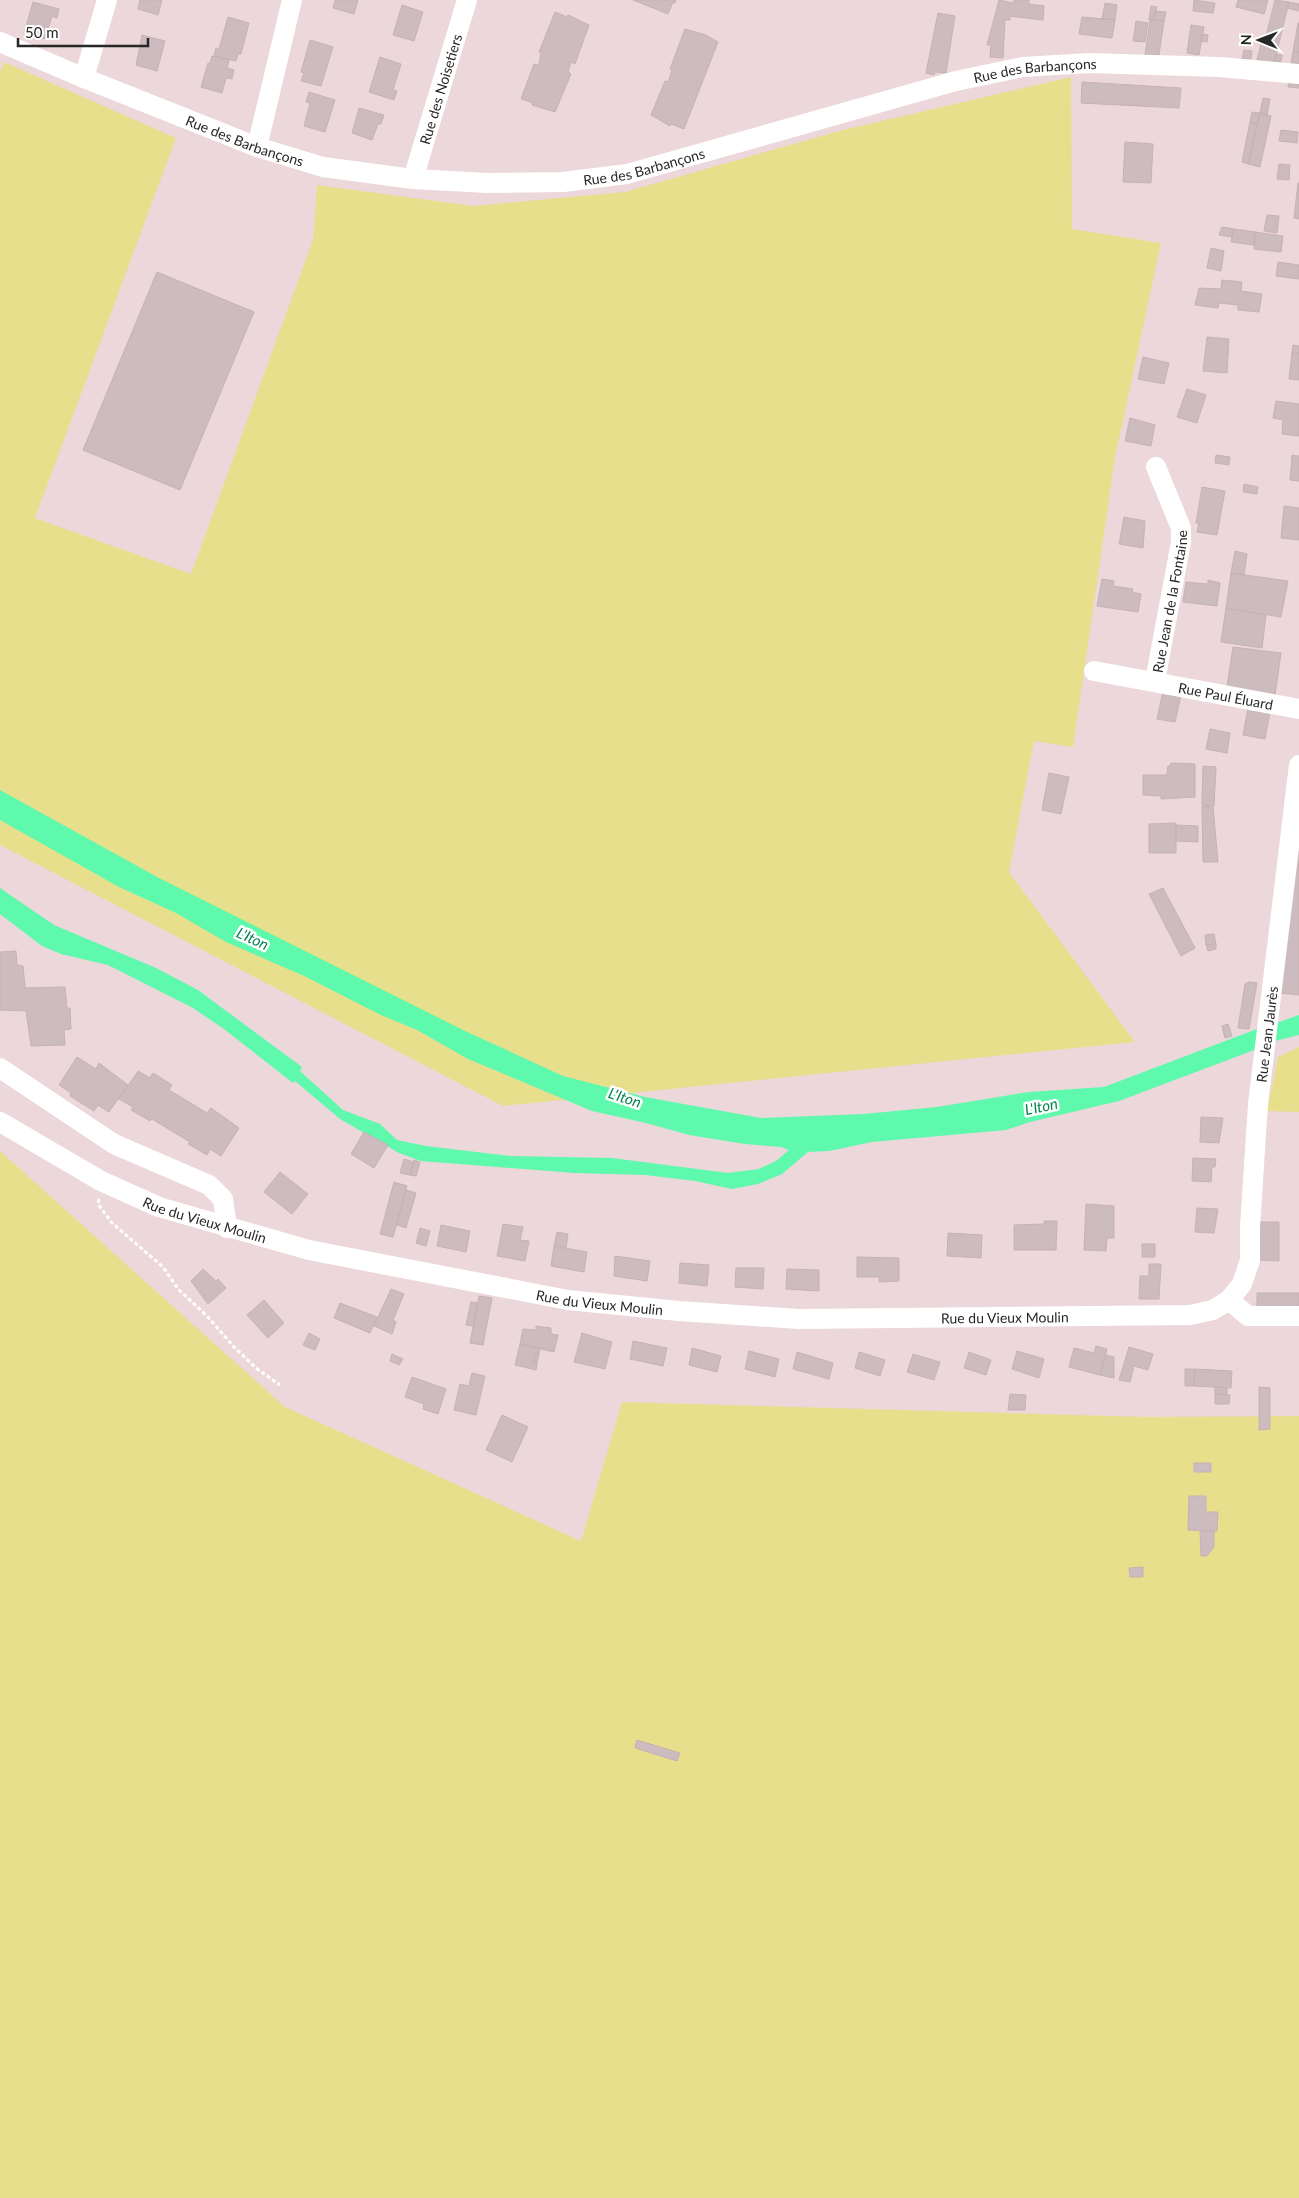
<svg xmlns="http://www.w3.org/2000/svg" width="1299" height="2198" viewBox="0 0 1299 2198" font-family="Lato,sans-serif">
	<rect width="100%" height="100%" fill="#ecd7db"/>
	<path fill="#e8df8d" d="M 4,62 L 176,138 L 35,518 L 191,574 L 313,240 L 317,185 L 473,206 L 625,192 L 843,130 L 1071,77 L 1072,229 L 1161,243 L 1115,458 L 1073,747 L 1034,741 L 1009,872 L 1135,1042 L 503,1106 L 0,845 L 0,72 Z
		M 1299,1047 L 1299,1112 L 1267,1111 L 1278,1057 Z
		M 0,1151 L 285,1407 L 581,1541 L 622,1402 L 1146,1417 L 1299,1416 L 1299,2198 L 0,2198 Z"/>
	<path fill="#5ef9ad" d="M 0,790 L 159,878 L 463,1030 L 563,1076 L 645,1097 L 761,1118 L 864,1114 L 937,1107 L 1029,1092 L 1104,1087 L 1257,1029 L 1257,1049 L 1119,1101 L 1030,1122 L 1006,1130 L 872,1142 L 829,1151 L 808,1152 L 782,1174 L 758,1184 L 732,1189 L 695,1181 L 645,1175 L 574,1173 L 421,1161 L 399,1153 L 340,1119 L 295,1081 L 293,1083 L 224,1029 L 193,1008 L 108,965 L 61,954 L 42,946 L 0,914 L 0,888 L 54,925 L 156,968 L 198,990 L 302,1067 L 300,1071 L 343,1110 L 380,1124 L 397,1140 L 426,1146 L 510,1156 L 612,1158 L 728,1173 L 759,1169 L 776,1161 L 789,1150 L 781,1147 L 745,1144 L 689,1135 L 646,1123 L 592,1111 L 468,1059 L 417,1030 L 381,1015 L 304,976 L 226,942 L 176,913 L 119,887 L 0,820 Z
		M 1299,1015 L 1299,1035 L 1267,1043 L 1268,1026 Z"/>
	<path fill="#ccbcbf" stroke="#c7b1b3" d="M 140,0 L 162,0 L 158,15 L 138,9 Z
		M 335,0 L 358,0 L 354,14 L 333,8 Z
		M 633,0 L 676,0 L 675,3 L 673,2 L 668,14 Z
		M 999,0 L 1013,3 L 1014,0 L 1029,0 L 1029,4 L 1044,6 L 1043,20 L 1010,16 L 1010,20 L 1005,20 L 1003,58 L 990,57 L 991,45 L 987,45 Z
		M 1194,0 L 1215,3 L 1213,13 L 1193,11 Z
		M 1238,0 L 1268,0 L 1264,14 L 1236,7 Z
		M 1275,0 L 1289,2 L 1278,47 L 1264,44 Z
		M 33,2 L 59,9 L 57,18 L 52,16 L 45,39 L 24,33 Z
		M 1289,2 L 1299,4 L 1298,11 L 1287,8 Z
		M 1105,3 L 1117,5 L 1115,20 L 1102,19 Z
		M 402,5 L 423,12 L 414,41 L 393,35 Z
		M 1151,6 L 1157,7 L 1153,20 L 1149,20 Z
		M 1156,11 L 1166,12 L 1164,21 L 1153,20 Z
		M 555,12 L 567,17 L 568,15 L 589,25 L 575,64 L 571,62 L 568,72 L 571,74 L 555,112 L 532,105 L 533,103 L 521,99 L 534,64 L 539,65 L 541,53 L 539,52 Z
		M 938,13 L 955,16 L 946,73 L 935,72 L 934,75 L 926,73 Z
		M 228,17 L 249,23 L 241,54 L 238,54 L 236,61 L 214,56 L 216,48 L 219,49 Z
		M 1082,17 L 1115,20 L 1112,38 L 1079,34 Z
		M 1150,20 L 1164,21 L 1159,55 L 1145,55 Z
		M 1136,21 L 1148,23 L 1145,42 L 1133,41 Z
		M 1298,23 L 1299,23 L 1299,52 L 1293,52 Z
		M 1191,25 L 1204,27 L 1199,55 L 1187,53 Z
		M 685,29 L 706,35 L 718,42 L 684,129 L 671,124 L 670,126 L 651,115 L 665,81 L 668,82 L 672,70 L 670,69 Z
		M 1202,34 L 1208,35 L 1207,42 L 1201,41 Z
		M 142,35 L 165,41 L 157,71 L 136,65 Z
		M 310,40 L 333,47 L 321,86 L 301,81 L 304,73 L 301,72 Z
		M 1261,44 L 1278,47 L 1275,62 L 1257,60 Z
		M 1244,50 L 1252,51 L 1251,59 L 1242,59 Z
		M 1293,52 L 1299,52 L 1299,64 L 1291,63 Z
		M 1276,54 L 1282,55 L 1281,62 L 1275,62 Z
		M 212,56 L 229,60 L 227,68 L 234,70 L 232,79 L 226,78 L 222,93 L 201,87 L 208,63 L 210,64 Z
		M 380,57 L 401,64 L 393,90 L 397,91 L 394,100 L 369,92 Z
		M 1289,80 L 1299,81 L 1299,88 L 1288,87 Z
		M 1082,82 L 1181,88 L 1179,108 L 1081,103 Z
		M 309,92 L 335,100 L 325,132 L 304,126 L 310,103 L 306,102 Z
		M 1263,98 L 1270,99 L 1267,115 L 1260,113 Z
		M 359,108 L 384,115 L 381,124 L 378,124 L 372,140 L 352,133 Z
		M 1252,112 L 1260,113 L 1257,124 L 1250,122 Z
		M 1260,113 L 1271,116 L 1260,167 L 1248,164 Z
		M 1250,122 L 1257,124 L 1248,164 L 1242,162 Z
		M 1281,130 L 1298,132 L 1297,143 L 1279,141 Z
		M 1125,142 L 1153,144 L 1151,183 L 1123,182 Z
		M 1279,164 L 1290,165 L 1289,180 L 1277,179 Z
		M 1298,183 L 1299,183 L 1299,219 L 1294,218 Z
		M 1267,215 L 1279,216 L 1277,233 L 1264,231 Z
		M 1222,227 L 1234,229 L 1232,237 L 1219,235 Z
		M 1234,229 L 1255,232 L 1254,245 L 1231,242 Z
		M 1255,232 L 1283,236 L 1281,252 L 1254,249 Z
		M 1211,248 L 1224,251 L 1221,271 L 1207,268 Z
		M 1278,262 L 1299,265 L 1299,279 L 1276,276 Z
		M 157,272 L 254,312 L 180,490 L 83,450 Z
		M 1222,280 L 1242,282 L 1241,291 L 1262,294 L 1259,312 L 1238,310 L 1238,305 L 1229,304 L 1219,303 L 1218,308 L 1195,305 L 1199,288 L 1221,289 Z
		M 1207,337 L 1229,339 L 1227,373 L 1203,371 Z
		M 1293,345 L 1299,346 L 1299,353 L 1292,352 Z
		M 1292,352 L 1299,353 L 1299,380 L 1289,379 Z
		M 1143,357 L 1169,363 L 1164,384 L 1138,379 Z
		M 1187,389 L 1206,395 L 1197,423 L 1177,417 Z
		M 1276,401 L 1299,404 L 1299,436 L 1282,434 L 1283,420 L 1273,418 Z
		M 1130,418 L 1155,425 L 1151,446 L 1125,441 Z
		M 1216,455 L 1230,457 L 1229,465 L 1215,463 Z
		M 1292,455 L 1299,456 L 1299,481 L 1290,480 Z
		M 1244,484 L 1258,487 L 1257,494 L 1243,492 Z
		M 1202,487 L 1225,491 L 1217,535 L 1197,532 L 1199,523 L 1196,523 Z
		M 1284,506 L 1299,508 L 1299,540 L 1281,538 Z
		M 1124,517 L 1145,521 L 1143,548 L 1119,544 Z
		M 1235,551 L 1247,554 L 1244,575 L 1231,573 Z
		M 1231,573 L 1288,581 L 1281,617 L 1226,608 Z
		M 1102,579 L 1114,581 L 1113,586 L 1133,589 L 1132,592 L 1141,594 L 1138,612 L 1097,606 Z
		M 1208,580 L 1220,583 L 1217,606 L 1183,602 L 1186,582 L 1208,584 Z
		M 1226,608 L 1266,615 L 1262,648 L 1221,642 Z
		M 1233,647 L 1281,653 L 1274,702 L 1226,693 Z
		M 1163,691 L 1181,695 L 1175,722 L 1157,719 Z
		M 1248,708 L 1270,712 L 1265,739 L 1243,735 Z
		M 1210,729 L 1230,733 L 1227,753 L 1206,749 Z
		M 1171,763 L 1195,764 L 1195,797 L 1161,799 L 1161,796 L 1143,795 L 1143,775 L 1167,775 L 1168,766 L 1170,766 Z
		M 1203,766 L 1216,767 L 1214,806 L 1202,805 Z
		M 1049,773 L 1069,777 L 1061,814 L 1042,810 Z
		M 1202,806 L 1213,807 L 1218,862 L 1203,862 Z
		M 1176,823 L 1176,853 L 1149,853 L 1149,824 Z
		M 1176,825 L 1198,826 L 1198,842 L 1176,841 Z
		M 1297,851 L 1299,852 L 1299,995 L 1279,993 Z
		M 1163,888 L 1195,948 L 1181,956 L 1149,894 Z
		M 1214,934 L 1216,944 L 1206,945 L 1205,935 Z
		M 1216,944 L 1216,949 L 1208,951 L 1206,945 Z
		M 16,951 L 17,965 L 23,966 L 25,988 L 65,987 L 67,1008 L 70,1008 L 71,1029 L 64,1030 L 65,1045 L 31,1046 L 26,1011 L 0,1010 L 0,952 Z
		M 1249,982 L 1257,983 L 1249,1029 L 1238,1028 L 1245,984 Z
		M 1228,1024 L 1232,1036 L 1225,1038 L 1222,1026 Z
		M 77,1057 L 96,1069 L 99,1063 L 128,1085 L 109,1112 L 98,1105 L 94,1111 L 70,1096 L 71,1093 L 59,1085 Z
		M 138,1071 L 150,1078 L 153,1073 L 172,1085 L 169,1090 L 207,1113 L 211,1108 L 239,1128 L 221,1156 L 210,1149 L 207,1155 L 188,1144 L 190,1142 L 152,1119 L 150,1121 L 131,1110 L 133,1107 L 119,1099 Z
		M 1201,1117 L 1223,1118 L 1219,1143 L 1200,1142 Z
		M 364,1132 L 388,1145 L 374,1168 L 351,1154 Z
		M 1193,1158 L 1216,1159 L 1215,1167 L 1212,1167 L 1211,1182 L 1192,1181 Z
		M 404,1159 L 414,1162 L 410,1175 L 400,1173 Z
		M 414,1160 L 420,1162 L 416,1176 L 410,1175 Z
		M 280,1172 L 308,1194 L 292,1214 L 264,1192 Z
		M 394,1182 L 407,1186 L 393,1237 L 380,1234 Z
		M 406,1190 L 416,1193 L 406,1228 L 397,1225 Z
		M 1086,1204 L 1114,1206 L 1114,1238 L 1107,1238 L 1106,1251 L 1084,1250 Z
		M 1197,1208 L 1218,1209 L 1214,1233 L 1195,1232 Z
		M 1044,1221 L 1057,1221 L 1056,1250 L 1014,1250 L 1014,1225 L 1044,1224 Z
		M 1259,1222 L 1279,1222 L 1279,1261 L 1258,1260 Z
		M 503,1224 L 523,1227 L 520,1240 L 529,1241 L 525,1261 L 497,1256 Z
		M 441,1225 L 470,1231 L 466,1252 L 437,1246 Z
		M 420,1228 L 430,1231 L 426,1246 L 416,1243 Z
		M 557,1232 L 568,1234 L 566,1248 L 554,1246 Z
		M 948,1233 L 982,1235 L 981,1258 L 947,1256 Z
		M 1142,1244 L 1155,1244 L 1155,1257 L 1142,1257 Z
		M 554,1246 L 587,1252 L 584,1272 L 551,1266 Z
		M 615,1256 L 650,1261 L 647,1281 L 614,1276 Z
		M 857,1257 L 899,1258 L 899,1281 L 879,1282 L 879,1277 L 857,1277 Z
		M 680,1263 L 709,1265 L 707,1286 L 679,1283 Z
		M 1149,1264 L 1161,1264 L 1159,1299 L 1139,1299 L 1140,1276 L 1149,1276 Z
		M 736,1268 L 764,1268 L 763,1289 L 735,1287 Z
		M 203,1269 L 216,1281 L 218,1279 L 226,1288 L 208,1304 L 191,1281 Z
		M 787,1269 L 819,1270 L 819,1291 L 786,1289 Z
		M 391,1289 L 404,1294 L 393,1320 L 396,1322 L 392,1334 L 374,1326 Z
		M 1257,1293 L 1299,1293 L 1299,1309 L 1257,1310 Z
		M 479,1296 L 492,1298 L 483,1345 L 470,1343 Z
		M 264,1300 L 284,1323 L 268,1338 L 247,1315 Z
		M 471,1302 L 478,1303 L 473,1326 L 466,1325 Z
		M 340,1303 L 377,1317 L 370,1333 L 334,1318 Z
		M 536,1326 L 551,1328 L 551,1334 L 558,1335 L 554,1352 L 520,1344 L 523,1329 L 536,1330 Z
		M 309,1333 L 320,1339 L 315,1350 L 303,1345 Z
		M 582,1333 L 612,1342 L 605,1369 L 574,1362 Z
		M 633,1341 L 667,1348 L 663,1366 L 630,1359 Z
		M 520,1344 L 540,1348 L 539,1354 L 535,1354 L 533,1362 L 537,1363 L 536,1370 L 515,1365 Z
		M 1096,1346 L 1107,1349 L 1100,1375 L 1069,1367 L 1074,1348 L 1094,1353 Z
		M 1129,1347 L 1153,1354 L 1148,1370 L 1134,1366 L 1130,1382 L 1119,1380 Z
		M 692,1348 L 721,1356 L 717,1372 L 689,1365 Z
		M 749,1351 L 779,1359 L 775,1377 L 745,1369 Z
		M 1017,1351 L 1044,1359 L 1039,1378 L 1012,1369 Z
		M 797,1352 L 833,1363 L 829,1379 L 793,1369 Z
		M 859,1352 L 885,1360 L 880,1376 L 855,1368 Z
		M 969,1352 L 991,1360 L 986,1375 L 964,1368 Z
		M 392,1354 L 403,1359 L 399,1365 L 390,1361 Z
		M 535,1354 L 539,1354 L 537,1363 L 533,1362 Z
		M 913,1354 L 940,1362 L 934,1380 L 907,1372 Z
		M 1106,1355 L 1114,1357 L 1114,1378 L 1100,1375 Z
		M 1185,1369 L 1195,1369 L 1194,1386 L 1185,1386 Z
		M 1195,1369 L 1232,1371 L 1231,1388 L 1194,1386 Z
		M 472,1373 L 485,1376 L 476,1415 L 454,1410 L 460,1384 L 469,1386 Z
		M 412,1377 L 446,1389 L 438,1414 L 423,1409 L 424,1404 L 405,1397 Z
		M 1215,1387 L 1227,1388 L 1227,1395 L 1215,1394 Z
		M 1259,1387 L 1270,1388 L 1270,1429 L 1259,1430 Z
		M 1010,1394 L 1026,1395 L 1025,1410 L 1008,1410 Z
		M 1215,1394 L 1230,1395 L 1229,1404 L 1215,1404 Z
		M 502,1415 L 528,1427 L 512,1462 L 486,1450 Z
		M 1194,1463 L 1211,1463 L 1211,1472 L 1194,1472 Z
		M 1189,1496 L 1206,1496 L 1206,1512 L 1218,1512 L 1217,1531 L 1188,1530 Z
		M 1200,1531 L 1214,1531 L 1214,1547 L 1207,1556 L 1201,1556 Z
		M 1143,1567 L 1143,1577 L 1130,1577 L 1129,1568 Z
		M 637,1740 L 680,1753 L 677,1761 L 635,1748 Z"/>
	<g fill="none" stroke-linecap="round" stroke-linejoin="round">
		<path stroke="#fff" stroke-width="3" stroke-dasharray="4 2.5" stroke-linecap="butt" d="M 99,1199 L 98,1204 L 112,1223 L 163,1267 L 178,1289 L 207,1316 L 234,1347 L 256,1368 L 280,1385"/>
		<g stroke="#fff" stroke-width="20">
			<path id="s1" d="M 0,42 L 84,78 L 257,147 L 323,167 L 413,179 L 488,183 L 563,182 L 627,174 L 956,81 L 1023,67 L 1089,63 L 1219,67 L 1299,74"/>
			<path d="M 84,78 L 107,0"/>
			<path d="M 257,147 L 292,0"/>
			<path id="s2" d="M 413,179 L 467,0"/>
			<path id="s3" d="M 1094,671 L 1299,709"/>
			<path id="s4" d="M 1155,681 L 1181,542 L 1181,528 L 1156,467"/>
			<path d="M 0,1068 L 114,1144 L 209,1185 L 223,1199 L 227,1228"/>
			<path id="s5" d="M 0,1122 L 101,1181 L 159,1207 L 309,1250 L 568,1300 L 679,1311 L 799,1319 L 1190,1315 L 1213,1310 L 1229,1300 L 1242,1284 L 1250,1260 L 1250,1227 L 1258,1104 L 1299,765"/>
			<path d="M 1229,1300 L 1248,1316 L 1299,1316"/>
		</g>
	</g>
	<g text-anchor="middle" dominant-baseline="central" stroke-width="5" stroke-linejoin="round" paint-order="stroke">
		<g font-size="14" fill="#272727" stroke="#fff">
			<text stroke="none"><textPath href="#s1" startOffset="1074">Rue des Barbançons</textPath></text>
			<text stroke="none"><textPath href="#s2" startOffset="94">Rue des Noisetiers</textPath></text>
			<text stroke="none"><textPath href="#s1" startOffset="264">Rue des Barbançons</textPath></text>
			<text stroke="none"><textPath href="#s1" startOffset="670">Rue des Barbançons</textPath></text>
			<text stroke="none"><textPath href="#s4" startOffset="81">Rue Jean de la Fontaine</textPath></text>
			<text stroke="none"><textPath href="#s3" startOffset="134">Rue Paul Éluard</textPath></text>
			<text stroke="none"><textPath href="#s5" startOffset="1538">Rue Jean Jaurès</textPath></text>
			<text stroke="none"><textPath href="#s5" startOffset="228">Rue du Vieux Moulin</textPath></text>
			<text stroke="none"><textPath href="#s5" startOffset="632">Rue du Vieux Moulin</textPath></text>
			<text stroke="none"><textPath href="#s5" startOffset="1038">Rue du Vieux Moulin</textPath></text>
		</g>
		<g font-size="15" font-style="italic" fill="#04844f" stroke="#fff">
			<text transform="translate(253 938) rotate(25)">L'Iton</text>
			<text transform="translate(625 1097) rotate(18)">L'Iton</text>
			<text transform="translate(1041 1106) rotate(-12)">L'Iton</text>
		</g>
	</g>
	<g transform="translate(1259 40) rotate(271)" stroke="#ffffff" stroke-width="4" paint-order="stroke">
	<path d="M0-4L9 19L0 12L-9 19Z" fill="#272727"/>
	<text y="-8" font-size="14" font-weight="bold" text-anchor="middle" fill="#272727">N</text>
	</g>
	<path d="M18 38v8h130v-8" fill="none" stroke="#272727" stroke-width="2.5"/>
	<text x="25" y="38" font-size="15" fill="#272727" stroke="#ffffff" stroke-width="4" paint-order="stroke">50 m</text>
</svg>
